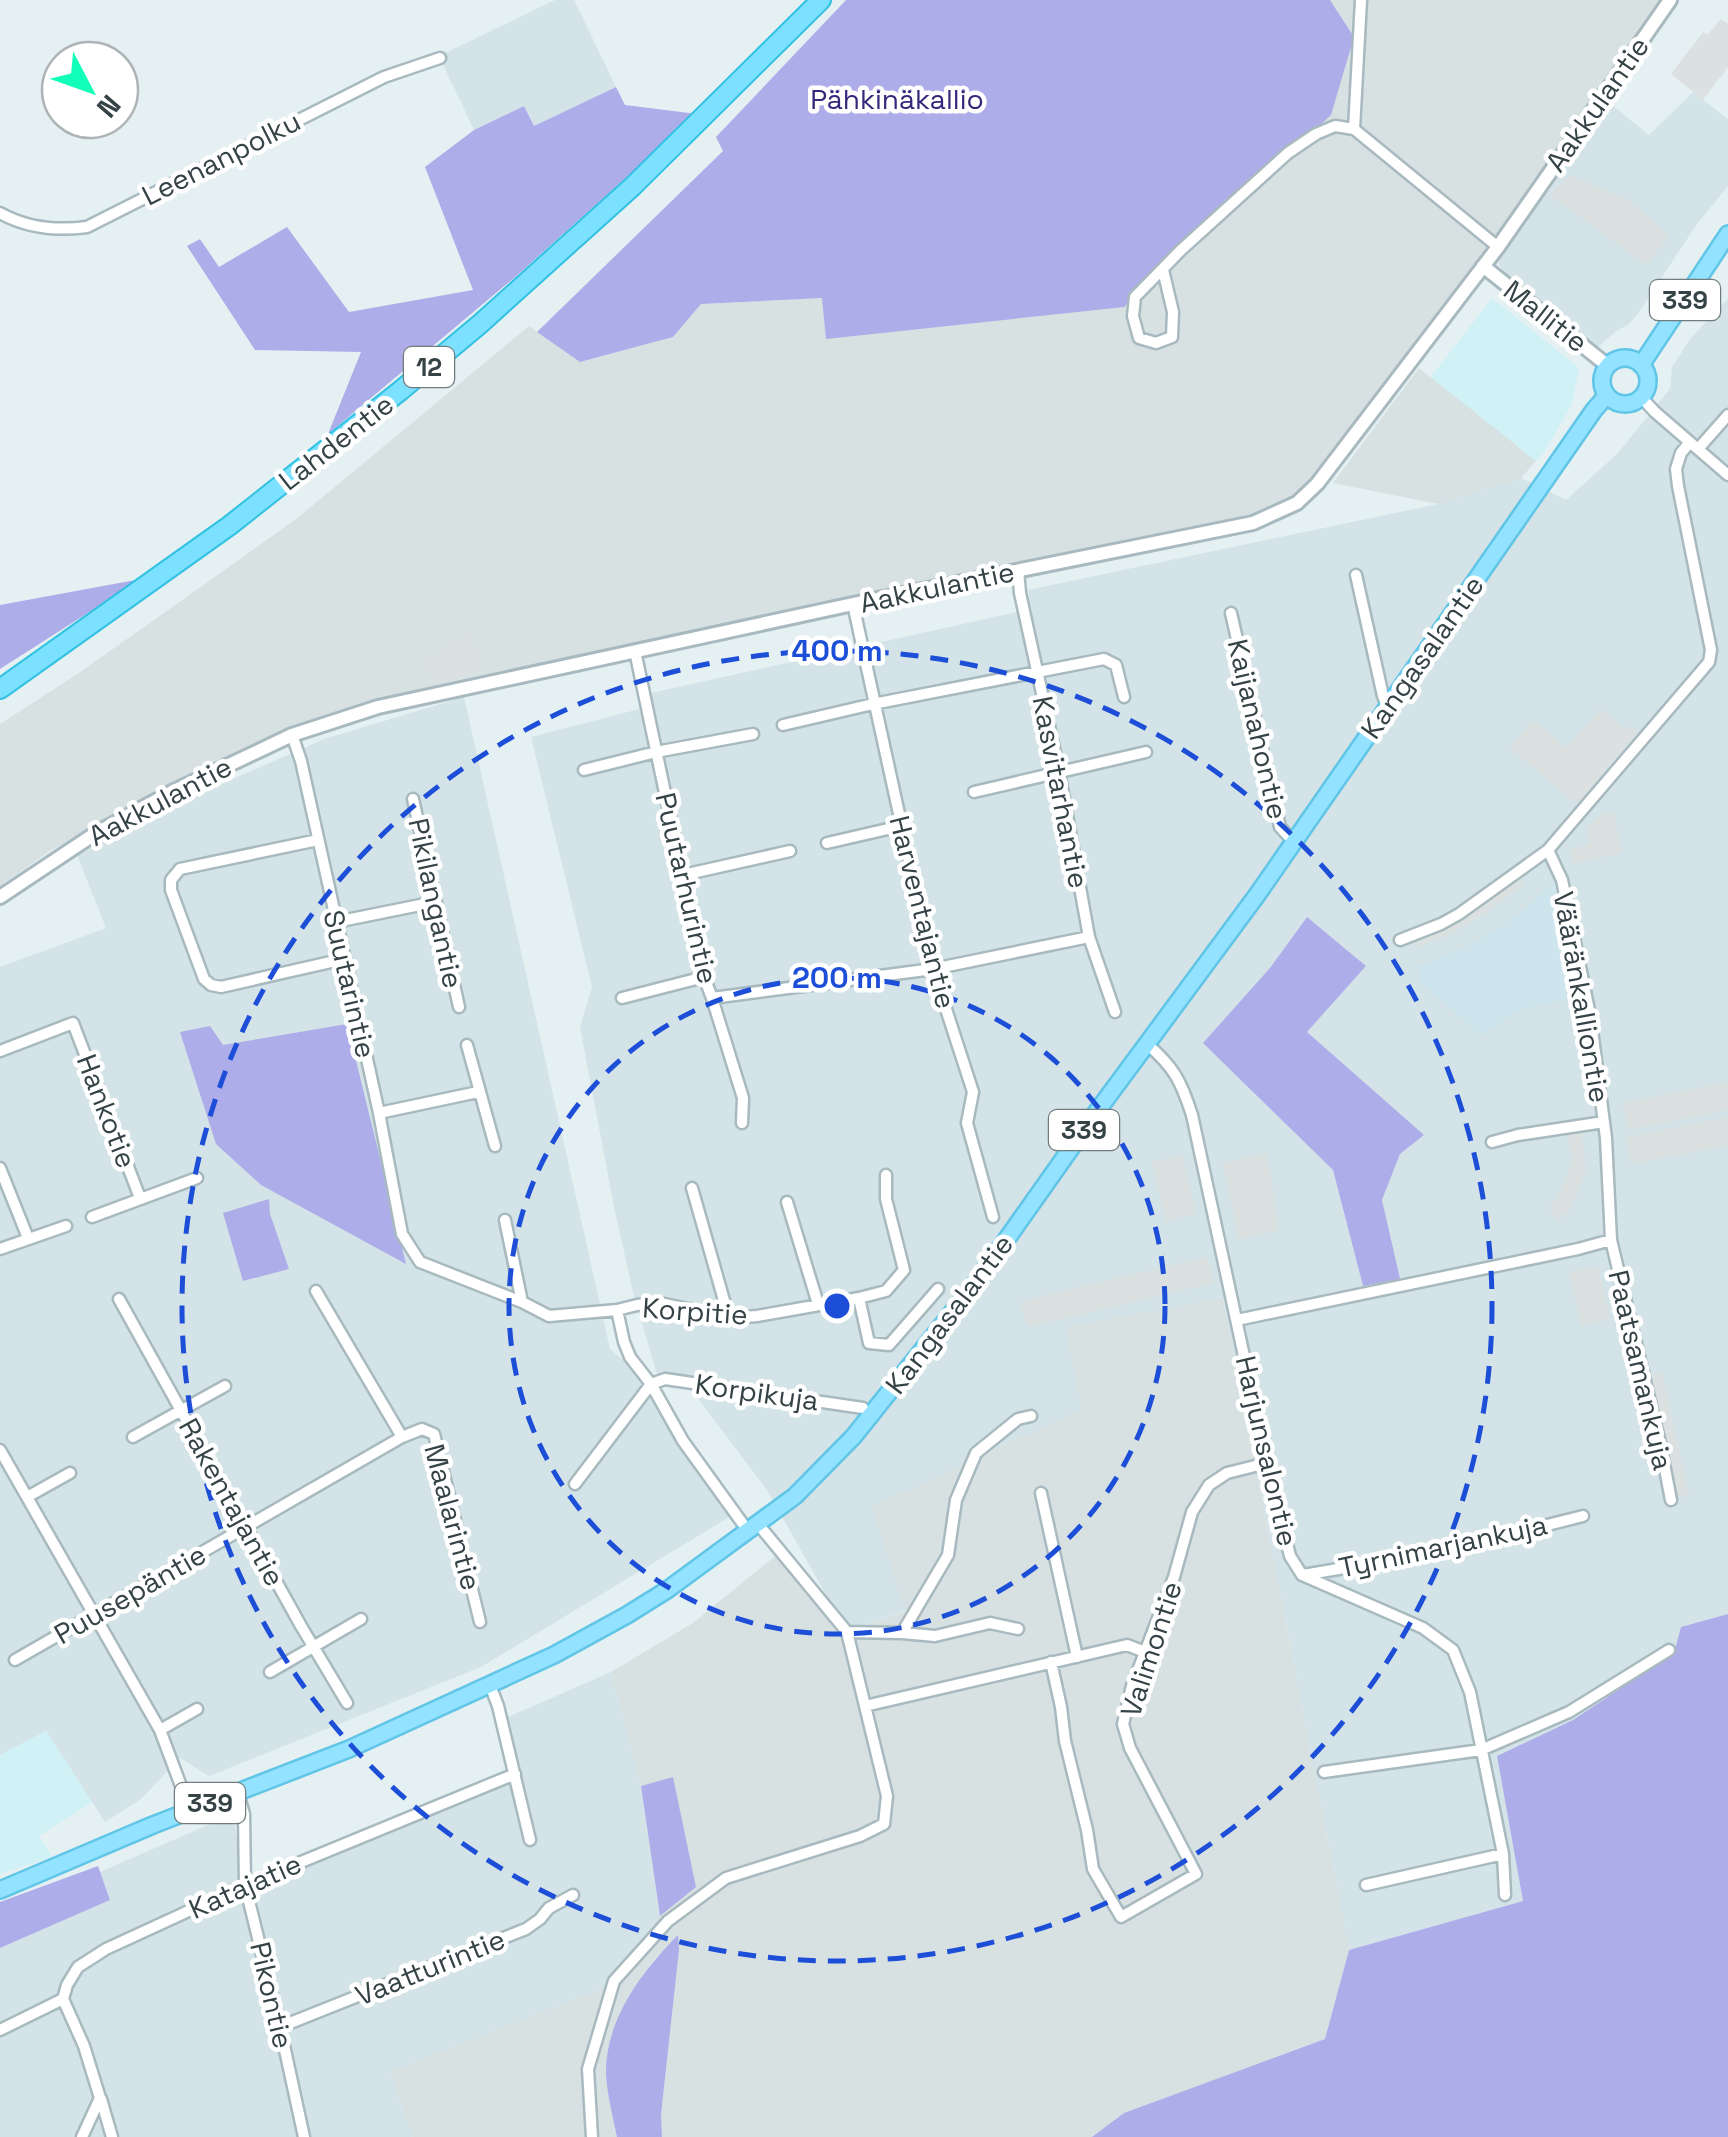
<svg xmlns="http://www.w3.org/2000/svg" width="1728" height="2137" viewBox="0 0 1728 2137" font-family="'Space Grotesk',sans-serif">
	<rect width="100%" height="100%" fill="#e5f0f3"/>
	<path fill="#d3e3e7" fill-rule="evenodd" d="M 555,0 L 574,0 L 616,87 L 534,126 L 524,106 L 474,130 L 439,56 Z
		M 1693,92 L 1728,119 L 1728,186 L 1697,224 L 1639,312 L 1628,325 L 1615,332 L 1597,348 L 1507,278 L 1499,264 L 1498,247 L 1602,97 L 1649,135 Z
		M 1728,299 L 1728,1614 L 1681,1627 L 1675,1653 L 1573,1720 L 1497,1756 L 1523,1901 L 1349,1950 L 1223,1298 L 1082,1409 L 873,1507 L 906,1610 L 847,1632 L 767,1490 L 690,1388 L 659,1381 L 634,1296 L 614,1207 L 580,1027 L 592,987 L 531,737 L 651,706 L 651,693 L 1030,609 L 1028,590 L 1438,504 L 1521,478 L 1566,500 L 1617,454 L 1670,389 L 1672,367 L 1691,338 ZM 1307,917 L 1366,966 L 1307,1032 L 1423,1135 L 1400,1154 L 1382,1200 L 1399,1279 L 1363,1286 L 1333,1170 L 1284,1121 L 1270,968 Z
		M 464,697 L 610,1349 L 651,1384 L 736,1513 L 481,1667 L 209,1776 L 180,1758 L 141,1799 L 105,1822 L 46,1731 L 0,1755 L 0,967 L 106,928 L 77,855 L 153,814 L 324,739 Z
		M 611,1672 L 641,1786 L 660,1916 L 601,1989 L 390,2072 L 413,2137 L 0,2137 L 0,1948 L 110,1900 L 100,1872 L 233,1814 L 245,1885 L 514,1774 L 501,1720 Z"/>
	<path fill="#d0f1f6" d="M 1492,298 L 1579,368 L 1572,404 L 1545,451 L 1536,461 L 1430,378 Z
		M 46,1731 L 92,1802 L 39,1836 L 52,1857 L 0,1874 L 0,1755 Z"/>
	<path fill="#d7e1e2" d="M 1330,0 L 1670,0 L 1498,247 L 1317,484 L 1266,518 L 291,730 L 196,772 L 50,851 L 0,886 L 0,724 L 79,673 L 295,520 L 529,326 L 581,362 L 673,337 L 701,304 L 823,298 L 826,338 L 1354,37 Z
		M 1419,368 L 1536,461 L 1521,478 L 1438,504 L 1333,483 Z
		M 1223,1298 L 1349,1950 L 1325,2039 L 1124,2113 L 1093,2137 L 662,2137 L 661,2115 L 679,1950 L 677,1936 L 652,1962 L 631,1993 L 612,2034 L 606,2073 L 617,2137 L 413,2137 L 390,2072 L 601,1989 L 660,1916 L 695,1887 L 673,1778 L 641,1786 L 611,1672 L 693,1623 L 785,1548 L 847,1632 L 905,1611 L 872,1507 L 1082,1409 L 1065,1327 Z"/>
	<path fill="#cfe5ed" d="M 1554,881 L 1580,996 L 1520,1010 L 1481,1036 L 1418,980 L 1418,966 L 1453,953 L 1490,934 L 1521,912 Z"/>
	<path fill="#adade9" d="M 846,0 L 1330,0 L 1354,37 L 1331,115 L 1124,307 L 826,339 L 822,298 L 701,304 L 673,337 L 580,362 L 537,332 L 723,151 L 716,137 Z
		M 616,87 L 625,105 L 697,114 L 514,278 L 328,434 L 361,352 L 255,350 L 187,246 L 200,239 L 219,267 L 287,227 L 349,312 L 473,290 L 425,167 L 474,130 L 524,106 L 534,126 Z
		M 141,579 L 0,669 L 0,605 Z
		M 1307,917 L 1366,966 L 1307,1032 L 1424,1135 L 1400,1154 L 1382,1200 L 1400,1279 L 1363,1286 L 1333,1170 L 1203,1043 L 1270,968 Z
		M 347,1024 L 406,1264 L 261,1185 L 216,1144 L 180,1032 L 210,1026 L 223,1045 Z
		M 269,1199 L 270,1214 L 289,1269 L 243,1281 L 223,1213 Z
		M 1728,1614 L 1728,2137 L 1092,2137 L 1124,2113 L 1325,2039 L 1349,1950 L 1523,1901 L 1497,1756 L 1573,1720 L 1674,1653 L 1681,1627 Z
		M 673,1777 L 696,1887 L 660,1916 L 641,1786 Z
		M 98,1866 L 110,1900 L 0,1948 L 0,1902 Z
		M 678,1935 L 679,1950 L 661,2115 L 662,2137 L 617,2137 C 613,2117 607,2094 606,2074 C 605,2020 642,1971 678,1935 Z"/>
	<path fill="#dbe0e1" d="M 1721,19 L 1728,24 L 1728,67 L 1703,100 L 1671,74 L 1703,32 L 1707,35 Z
		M 1570,175 L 1626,199 L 1658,225 L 1668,237 L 1647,265 L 1550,195 Z
		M 470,635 L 483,668 L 434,684 L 426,662 L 453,642 Z
		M 1600,709 L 1625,730 L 1630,725 L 1638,732 L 1577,804 L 1509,747 L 1533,720 L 1567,748 Z
		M 1614,813 L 1622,853 L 1572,864 L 1570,850 L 1589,844 L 1587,828 L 1599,815 Z
		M 1518,877 L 1524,883 L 1493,908 L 1447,936 L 1416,948 L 1412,940 L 1456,920 L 1487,901 Z
		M 1728,1082 L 1728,1110 L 1628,1130 L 1623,1103 Z
		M 1728,1117 L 1728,1145 L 1631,1164 L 1626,1137 Z
		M 1581,1126 L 1586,1171 L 1570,1210 L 1558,1220 L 1551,1211 L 1551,1207 L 1565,1183 L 1572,1159 L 1566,1128 Z
		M 1267,1153 L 1279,1230 L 1239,1239 L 1223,1163 Z
		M 1182,1155 L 1196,1213 L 1166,1221 L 1152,1162 Z
		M 1207,1257 L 1213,1283 L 1027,1327 L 1021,1301 Z
		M 1598,1266 L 1610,1319 L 1581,1326 L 1569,1272 Z
		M 1662,1373 L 1689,1495 L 1677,1498 L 1649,1376 Z"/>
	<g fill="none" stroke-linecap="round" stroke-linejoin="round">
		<g stroke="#a8babf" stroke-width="15">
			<path id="minor" d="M 1361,0 L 1354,129 L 1498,247
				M 0,213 C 27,228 57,231 87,227 L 384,77 L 440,58
				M 1163,270 L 1173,312 L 1172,337 L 1156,343 L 1139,338 L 1133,316 L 1135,297 L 1181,250 L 1288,153 L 1316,134 L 1335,126 L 1354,129
				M 1641,397 L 1655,412 L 1728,475
				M 1698,449 L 1728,415
				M 1018,570 L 1020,593 L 1059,771 L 1089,937 L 1115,1012
				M 1356,575 L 1383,696 L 1387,706
				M 853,604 L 933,969 L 973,1092 L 967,1123 L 993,1217
				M 1231,613 L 1280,827 L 1293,841
				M 635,651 L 704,977 L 712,998 L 743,1098 L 742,1123
				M 783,725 L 873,704 L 1104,659 L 1116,665 L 1124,697
				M 292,735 L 301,761 L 379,1113 L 402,1234 L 420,1262 L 522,1302 L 549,1316 L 617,1310 L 624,1342 L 630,1357 L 651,1384 L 683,1441 L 748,1531
				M 584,770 L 656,752 L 753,734
				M 974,792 L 1146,752
				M 413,799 L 459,1007
				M 318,840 L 180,869 L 171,880 L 171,890 L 204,979 L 211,985 L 221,987 L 344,959
				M 827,843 L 901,826
				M 683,875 L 790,851
				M 336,922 L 435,902
				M 1400,940 L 1441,924 L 1459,914 L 1548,850
				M 622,998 L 704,977
				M 712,998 L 933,969 L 1089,937
				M 1147,1044 C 1174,1067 1181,1081 1192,1115 L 1267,1463 L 1290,1556 L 1302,1575 L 1423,1628 L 1453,1650 L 1470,1692 L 1503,1854 L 1505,1895
				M 467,1045 L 495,1146
				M 0,1051 L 73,1023 L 140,1198
				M 379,1113 L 478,1092
				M 1492,1142 L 1518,1135 L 1604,1122
				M 0,1168 L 28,1238
				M 692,1188 L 729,1318
				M 787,1202 L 818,1304
				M 92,1217 L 197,1178
				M 505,1220 L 522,1302
				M 0,1249 L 66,1226
				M 316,1291 L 402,1437 L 422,1429 L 434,1434 L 480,1622
				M 859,1298 L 869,1343 L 889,1345 L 938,1289
				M 119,1299 L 301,1626 L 347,1703
				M 617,1310 L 637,1305 L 660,1303 L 729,1318 L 757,1316 L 859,1298 L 886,1291 L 904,1270 L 886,1199 L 886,1175
				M 1237,1320 L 1578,1249 L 1611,1240
				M 133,1437 L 225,1386
				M 0,1450 L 160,1730 L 190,1810
				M 575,1484 L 651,1384 L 665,1379 L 863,1408
				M 1041,1493 L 1077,1657
				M 27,1497 L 70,1473
				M 1671,1500 L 1660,1443 L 1611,1240 L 1606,1138 L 1590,1015 L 1562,880 L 1548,850 L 1709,662 L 1711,650 L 1678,486 L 1676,469 L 1681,453 L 1690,442
				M 1303,1575 L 1444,1551 L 1583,1516
				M 847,1632 L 902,1633 L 935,1636 L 990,1623 L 1018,1629
				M 902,1633 L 948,1555 L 956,1500 L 976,1453 L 1018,1419 L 1031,1416
				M 15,1660 L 402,1437
				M 1051,1662 L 1061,1707 L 1065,1741 L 1087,1830 L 1093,1869 L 1121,1917 L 1196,1874 L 1130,1748 L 1123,1724 L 1132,1686 L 1174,1577 L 1192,1512 L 1209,1485 L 1227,1473 L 1267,1463
				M 270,1672 L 361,1619
				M 490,1685 L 498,1706 L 530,1840
				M 865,1706 L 1127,1645 L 1145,1652
				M 160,1730 L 197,1709
				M 1324,1772 L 1481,1750 L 1569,1712 L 1669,1650
				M 238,1793 L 244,1814 L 245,1885 L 280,2027 L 304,2137
				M 1366,1885 L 1503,1854
				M 63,1999 L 84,2046 L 100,2098 L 82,2137
				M 280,2027 L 526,1929 L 540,1919 L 549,1908 L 573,1895
				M 0,2030 L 63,1999 L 67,1985 L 78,1967 L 106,1949 L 245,1885 L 515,1774
				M 101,2099 L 112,2137
				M 592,2137 L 588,2069 L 614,1981 L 668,1921 L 726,1878 L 860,1836 L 884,1824 L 887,1796 L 847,1632 L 758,1524"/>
		</g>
		<g stroke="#a8babf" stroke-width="18">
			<path id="tertiary" d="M 1483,266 L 1608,366
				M 0,897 L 93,835 L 172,792 L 292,735 L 378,707 L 853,604 L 1253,523 L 1297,503 L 1317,484 L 1498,247 L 1670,0"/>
		</g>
		<g stroke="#60c5e7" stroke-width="20">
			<path id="primary" d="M1602 381a23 23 0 1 1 46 0a23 23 0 1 1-46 0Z
				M 1641,365 L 1728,234
				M 0,1890 L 153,1825 L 349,1749 L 554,1655 L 627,1615 L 667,1590 L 795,1496 L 854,1436 L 975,1284 L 1098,1110 L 1257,895 L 1594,410 L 1607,395"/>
		</g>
		<g stroke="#31c1e2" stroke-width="22">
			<path id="trunk" d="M 0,689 L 229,526 L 400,391 L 480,324 L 633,186 L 821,0"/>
		</g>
		<use href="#minor" stroke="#fff" stroke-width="10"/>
		<use href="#tertiary" stroke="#fff" stroke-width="12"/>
		<use href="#primary" stroke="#93e2ff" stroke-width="15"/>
		<use href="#trunk" stroke="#7ce0ff" stroke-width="18"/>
	</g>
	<g fill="none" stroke="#1d4ed8" stroke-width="5" stroke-dasharray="18 12">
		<circle cx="837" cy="1306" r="328"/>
		<circle cx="837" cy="1306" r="655"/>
	</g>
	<g text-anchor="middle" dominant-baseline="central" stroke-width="9" stroke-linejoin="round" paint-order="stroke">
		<g fill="#fff" stroke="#727b7e" stroke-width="2.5">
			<rect x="1650" y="280" width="70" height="40" rx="8"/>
			<rect x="404" y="347" width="50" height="40" rx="8"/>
			<rect x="1049" y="1110" width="70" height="40" rx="8"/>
			<rect x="175" y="1783" width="70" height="40" rx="8"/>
		</g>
		<g font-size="25" font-weight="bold" fill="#354346">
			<text x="1685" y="300">339</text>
			<text x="429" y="367">12</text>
			<text x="1084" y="1130">339</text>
			<text x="210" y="1803">339</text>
		</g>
		<g font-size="28" fill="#35267a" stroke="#fff">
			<text x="897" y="99">Pähkinäkallio</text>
		</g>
		<g font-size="28" fill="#354346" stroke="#fff">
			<text transform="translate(1597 104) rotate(-55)">Aakkulantie</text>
			<text transform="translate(221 158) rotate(-27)">Leenanpolku</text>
			<text transform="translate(1546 316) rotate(38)">Mallitie</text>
			<text transform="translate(336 442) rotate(-38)">Lahdentie</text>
			<text transform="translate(937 587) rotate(-12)">Aakkulantie</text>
			<text transform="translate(1422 657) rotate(-55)">Kangasalantie</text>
			<text transform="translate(1258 729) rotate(77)">Kaijanahontie</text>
			<text transform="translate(1061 792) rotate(79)">Kasvitarhantie</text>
			<text transform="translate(160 801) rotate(-28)">Aakkulantie</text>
			<text transform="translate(687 888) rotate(77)">Puutarhurintie</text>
			<text transform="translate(436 903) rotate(78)">Pikilangantie</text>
			<text transform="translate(923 912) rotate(76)">Harventajantie</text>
			<text transform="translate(350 984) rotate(77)">Suutarintie</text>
			<text transform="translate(1582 997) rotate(80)">Vääränkalliontie</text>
			<text transform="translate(107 1111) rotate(69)">Hankotie</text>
			<text transform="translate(695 1311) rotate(4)">Korpitie</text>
			<text transform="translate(949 1314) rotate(-53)">Kangasalantie</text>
			<text transform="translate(1641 1370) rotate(77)">Paatsamankuja</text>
			<text transform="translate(757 1392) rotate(8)">Korpikuja</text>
			<text transform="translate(1267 1451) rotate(77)">Harjunsalontie</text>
			<text transform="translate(232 1502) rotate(61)">Rakentajantie</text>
			<text transform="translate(453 1517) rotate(75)">Maalarintie</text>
			<text transform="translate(1443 1546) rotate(-12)">Tyrnimarjankuja</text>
			<text transform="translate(130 1594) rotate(-30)">Puusepäntie</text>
			<text transform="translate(1151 1649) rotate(-72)">Valimontie</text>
			<text transform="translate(245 1886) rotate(-24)">Katajatie</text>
			<text transform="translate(430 1967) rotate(-22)">Vaatturintie</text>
			<text transform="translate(272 1995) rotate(77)">Pikontie</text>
		</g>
	</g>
	<circle cx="837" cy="1306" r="15" fill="#1d4ed8" stroke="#fff" stroke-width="5"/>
	<g font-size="30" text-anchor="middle" font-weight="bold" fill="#1d4ed8" stroke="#fff" stroke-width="9" stroke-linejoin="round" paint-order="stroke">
		<text x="837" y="661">400 m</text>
		<text x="837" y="988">200 m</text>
	</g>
	<g transform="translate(90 90) rotate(131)"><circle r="48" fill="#ffffff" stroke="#aeb4b5" stroke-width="2.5"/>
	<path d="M0-8L18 38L0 25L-18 38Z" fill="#11ffb8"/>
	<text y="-15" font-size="28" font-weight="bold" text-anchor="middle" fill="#354346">N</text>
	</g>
</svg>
